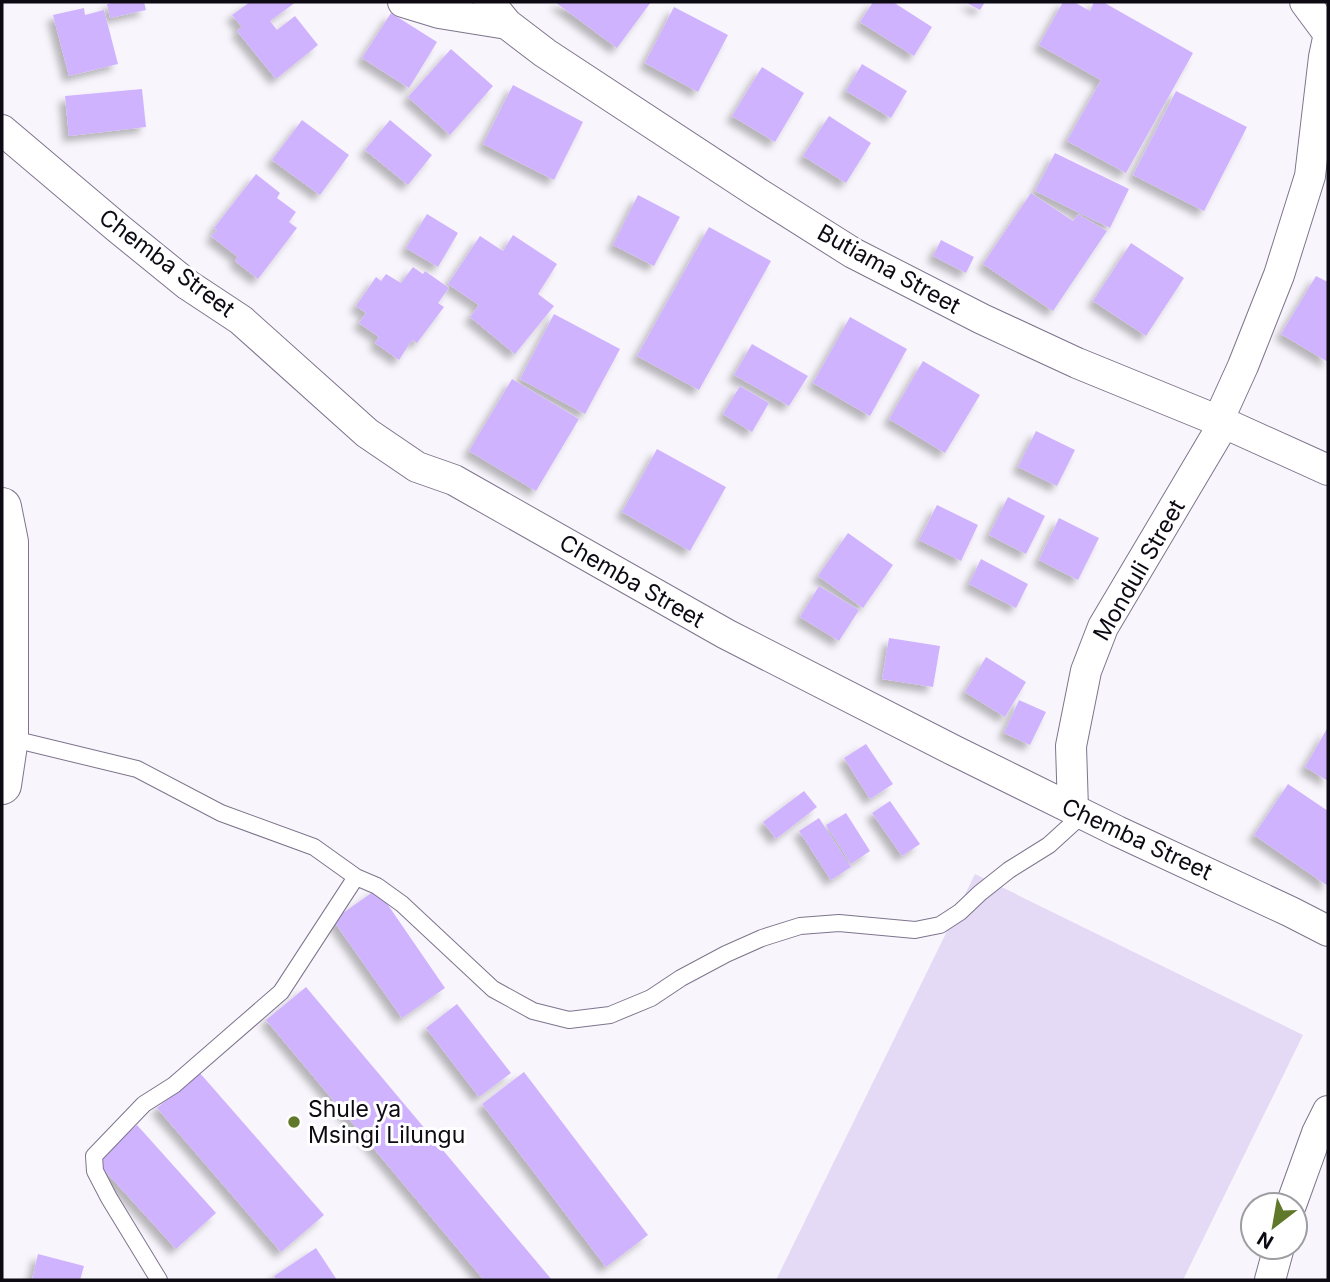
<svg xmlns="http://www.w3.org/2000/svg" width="1330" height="1282" viewBox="0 0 1330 1282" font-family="Inter,sans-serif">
	<defs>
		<filter id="shadow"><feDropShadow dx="-6" dy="6" stdDeviation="3.5" flood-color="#0004"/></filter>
	</defs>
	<rect width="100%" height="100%" fill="#f8f6fc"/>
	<path fill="#e4daf5" d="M 975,874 L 1303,1035 L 1183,1280 L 776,1280 Z"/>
	<path fill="#d0b3fe" filter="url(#shadow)" d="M 116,2 L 144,2 L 146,10 L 110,18 L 107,4 Z
		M 250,2 L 296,2 L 270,21 L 277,30 L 295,16 L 318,45 L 276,79 L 237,31 L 242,27 L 232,15 Z
		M 555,2 L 651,2 L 617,48 Z
		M 873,2 L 893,2 L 932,27 L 914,56 L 860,22 Z
		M 965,2 L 985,2 L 980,10 Z
		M 1063,2 L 1074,2 L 1090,11 L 1094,2 L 1103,2 L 1193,53 L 1126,173 L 1067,141 L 1101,80 L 1039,45 Z
		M 674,7 L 728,35 L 698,92 L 645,63 Z
		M 84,8 L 85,15 L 104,10 L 118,64 L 69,76 L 53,15 Z
		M 391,13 L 437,42 L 409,88 L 362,58 Z
		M 451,49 L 493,86 L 450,135 L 408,97 Z
		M 862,64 L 907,91 L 891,118 L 846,91 Z
		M 762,67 L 804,93 L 775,142 L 732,116 Z
		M 513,85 L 583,122 L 554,180 L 483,144 Z
		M 142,89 L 146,127 L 69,136 L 65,96 Z
		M 1176,91 L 1247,127 L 1204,211 L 1133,175 Z
		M 829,116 L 871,143 L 846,183 L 803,156 Z
		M 302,120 L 349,155 L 320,195 L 272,160 Z
		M 390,120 L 432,155 L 408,185 L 365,150 Z
		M 1055,153 L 1129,189 L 1110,228 L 1035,191 Z
		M 256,174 L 280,193 L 277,198 L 296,212 L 289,222 L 297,228 L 258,279 L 235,261 L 238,257 L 211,236 L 217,230 L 214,228 Z
		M 1031,193 L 1073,221 L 1078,214 L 1107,231 L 1053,311 L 983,264 Z
		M 638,195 L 680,217 L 654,266 L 613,245 Z
		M 427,214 L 458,233 L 438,267 L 406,248 Z
		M 709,227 L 771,261 L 699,390 L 637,356 Z
		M 513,235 L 557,264 L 538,294 L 554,306 L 515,354 L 470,317 L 479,305 L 448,284 L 480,236 L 503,251 Z
		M 941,240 L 974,257 L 966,273 L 933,256 Z
		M 1131,243 L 1184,278 L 1146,336 L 1093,301 Z
		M 413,267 L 423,274 L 425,271 L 449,288 L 438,303 L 444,307 L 417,343 L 412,340 L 399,360 L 375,343 L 379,337 L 359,323 L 366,313 L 356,306 L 376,277 L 381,281 L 386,274 L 401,283 Z
		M 1316,276 L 1328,282 L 1328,362 L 1281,334 Z
		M 554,314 L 620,349 L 585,414 L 520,379 Z
		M 850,317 L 907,349 L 870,416 L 813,383 Z
		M 752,344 L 808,376 L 789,406 L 734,375 Z
		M 923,361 L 980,395 L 945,453 L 889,419 Z
		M 512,379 L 579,419 L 536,491 L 469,451 Z
		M 740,386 L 769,403 L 752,432 L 723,414 Z
		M 1036,431 L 1075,450 L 1057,486 L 1018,467 Z
		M 657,449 L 726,487 L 690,551 L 622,512 Z
		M 1008,497 L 1045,516 L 1026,554 L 989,535 Z
		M 937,505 L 978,525 L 961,561 L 919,540 Z
		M 1059,518 L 1099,538 L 1078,580 L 1039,560 Z
		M 848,533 L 893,565 L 863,608 L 818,576 Z
		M 981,559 L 1028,584 L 1016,608 L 969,584 Z
		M 819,586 L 859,610 L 839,641 L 800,617 Z
		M 889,638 L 940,646 L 933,687 L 882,679 Z
		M 986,657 L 1026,682 L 1005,717 L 965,692 Z
		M 1019,700 L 1046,712 L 1030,745 L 1004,733 Z
		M 1328,727 L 1328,781 L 1305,767 Z
		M 866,744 L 893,784 L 870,799 L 844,758 Z
		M 1288,784 L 1328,811 L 1328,886 L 1254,835 Z
		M 804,791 L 817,807 L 776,839 L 763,822 Z
		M 890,801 L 920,844 L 902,856 L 872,813 Z
		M 846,813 L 870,851 L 851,864 L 826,825 Z
		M 819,818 L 851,867 L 831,880 L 799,831 Z
		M 377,889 L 445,988 L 402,1018 L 333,920 Z
		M 306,987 L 552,1280 L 484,1280 L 266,1020 Z
		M 457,1004 L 511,1073 L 479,1097 L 426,1028 Z
		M 199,1072 L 324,1215 L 281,1252 L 157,1108 Z
		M 524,1072 L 648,1235 L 606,1267 L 482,1104 Z
		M 137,1125 L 216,1213 L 176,1249 L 96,1161 Z
		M 316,1248 L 337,1280 L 277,1280 L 274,1276 Z
		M 38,1254 L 84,1266 L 80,1280 L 32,1280 Z"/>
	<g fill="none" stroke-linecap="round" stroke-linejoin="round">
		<g stroke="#7e748d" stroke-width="18">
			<path id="lane" d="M 9,738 L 137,769 L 221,813 L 314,847 L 356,877 L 377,886 L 402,904 L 493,989 L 533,1011 L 569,1020 L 610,1015 L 651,998 L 681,978 L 726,954 L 762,938 L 800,926 L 839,923 L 915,930 L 940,925 L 960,912 L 980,893 L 1009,870 L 1049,845 L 1083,814
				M 159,1280 L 109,1198 L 95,1171 L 94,1156 L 144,1104 L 174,1085 L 281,992 L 356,877"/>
		</g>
		<g stroke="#7e748d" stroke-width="32">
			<path id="street" d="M 403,2 L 439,13 L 507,24
				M 489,2 L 507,24 L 545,53 L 758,193 L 853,253 L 982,319 L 1077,363 L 1224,423 L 1328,470
				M 1305,2 L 1328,33
				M 2,130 L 119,229 L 188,285 L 241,320 L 367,433 L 417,467 L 454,480 L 726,634 L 955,751 L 1117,831 L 1291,912 L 1328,931
				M 1218,421 L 1243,366 L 1279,275 L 1310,176 L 1324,57 L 1328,38
				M 1073,809 L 1071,746 L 1086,671 L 1103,627 L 1224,423
				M 1291,1205 L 1317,1133 L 1328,1111
				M 1270,1280 L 1279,1247"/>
		</g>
		<g stroke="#7e748d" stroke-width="40">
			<path id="primary" d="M 2,507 L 9,542 L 9,738 L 2,785"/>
		</g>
		<use href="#lane" stroke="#fff" stroke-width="16"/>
		<use href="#street" stroke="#fff" stroke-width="30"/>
		<use href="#primary" stroke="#fff" stroke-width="38"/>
	</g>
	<circle fill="#60782a" stroke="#fff" stroke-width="2.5" cx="294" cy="1122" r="7"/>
	<g text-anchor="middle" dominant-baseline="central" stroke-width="6" stroke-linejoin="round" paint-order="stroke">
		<g font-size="23" fill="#0d0a13" stroke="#fff">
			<text transform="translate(167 263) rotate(37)">Chemba Street</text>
			<text transform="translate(889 269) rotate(29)">Butiama Street</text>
			<text transform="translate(1139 570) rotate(-60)">Monduli Street</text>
			<text transform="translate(632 581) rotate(30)">Chemba Street</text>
			<text transform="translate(1137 839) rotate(25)">Chemba Street</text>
		</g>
		<g font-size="23" fill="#0d0a13" stroke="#fff" text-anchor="start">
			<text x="308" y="1109">Shule ya<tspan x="308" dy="26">Msingi Lilungu</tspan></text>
		</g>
	</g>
	<rect width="1330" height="1282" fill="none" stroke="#0d0a13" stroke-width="7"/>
	<g transform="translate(1274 1226) rotate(211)"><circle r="33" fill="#ffffff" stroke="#9e9da1" stroke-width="2"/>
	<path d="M0-5L12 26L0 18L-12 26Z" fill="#60782a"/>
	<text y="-10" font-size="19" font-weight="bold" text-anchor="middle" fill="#0d0a13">N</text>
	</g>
</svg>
